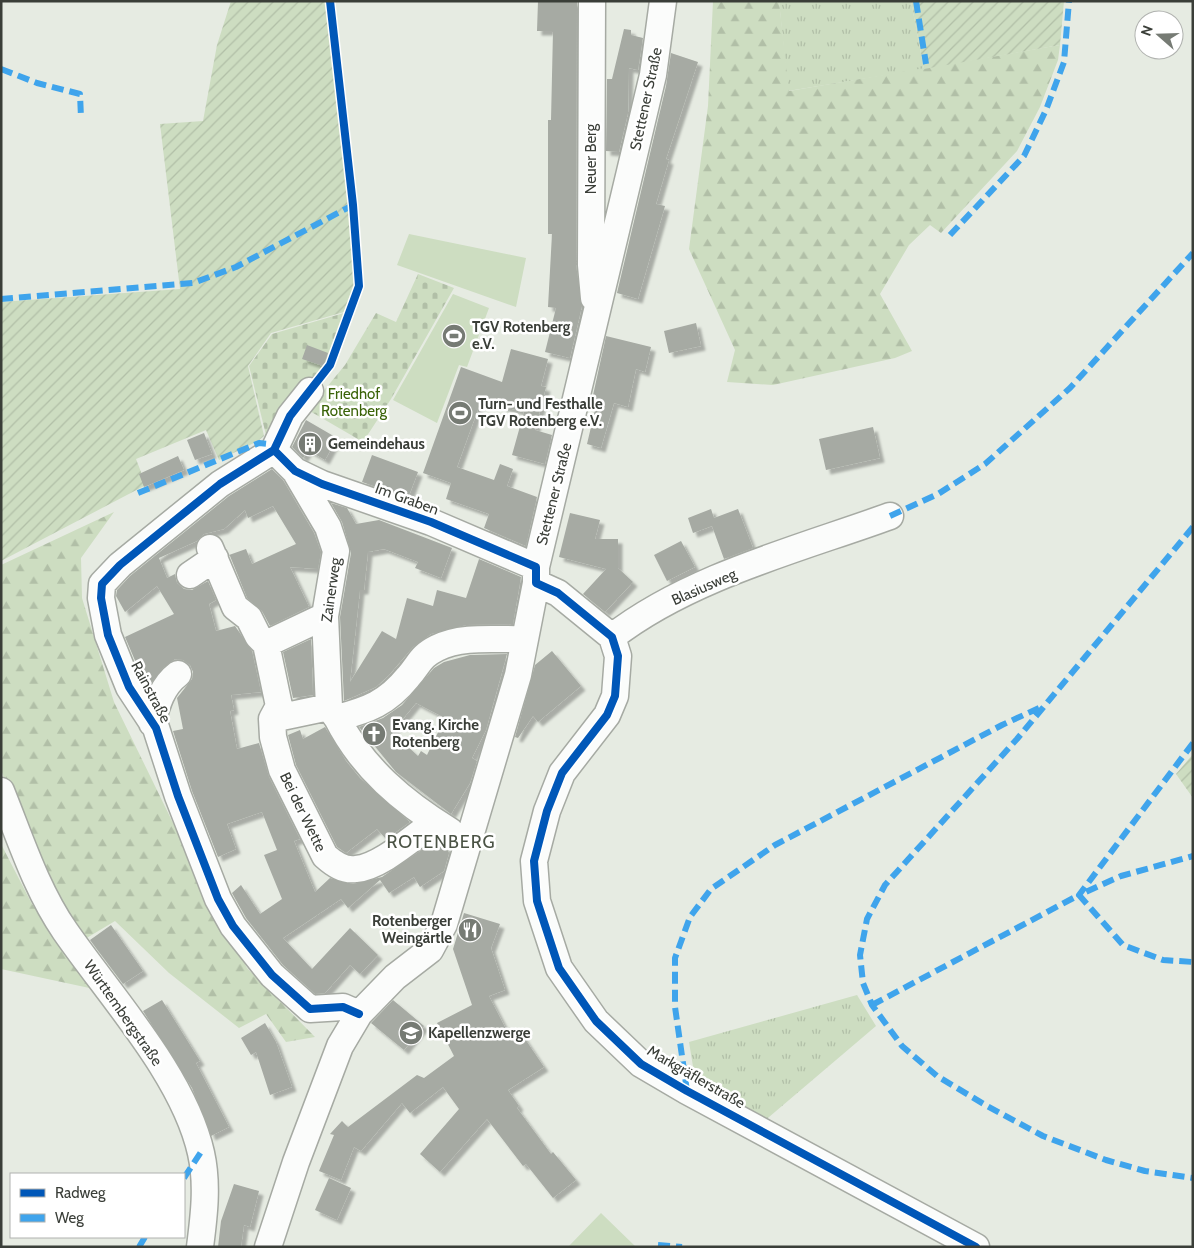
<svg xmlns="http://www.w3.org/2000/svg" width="1194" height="1248" viewBox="0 0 1194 1248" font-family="Cabin,sans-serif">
	<defs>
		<pattern id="grass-tufts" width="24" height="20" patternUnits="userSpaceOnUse" patternTransform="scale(1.25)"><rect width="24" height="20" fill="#cdddc1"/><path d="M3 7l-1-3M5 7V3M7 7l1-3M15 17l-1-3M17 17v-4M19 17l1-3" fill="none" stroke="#b1bfa7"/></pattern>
		<pattern id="forest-firs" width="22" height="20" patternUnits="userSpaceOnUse" patternTransform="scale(1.25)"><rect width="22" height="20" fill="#cdddc1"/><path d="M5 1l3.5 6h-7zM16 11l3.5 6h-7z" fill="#b1bfa7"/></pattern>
		<pattern id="cemetery-stones" width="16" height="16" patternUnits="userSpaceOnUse" patternTransform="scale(1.25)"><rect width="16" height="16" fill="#cdddc1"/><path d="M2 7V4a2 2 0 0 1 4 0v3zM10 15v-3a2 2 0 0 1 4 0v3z" fill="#b1bfa7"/></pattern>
		<pattern id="garden-furrows" width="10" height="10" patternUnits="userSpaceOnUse" patternTransform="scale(1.25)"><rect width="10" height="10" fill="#cdddc1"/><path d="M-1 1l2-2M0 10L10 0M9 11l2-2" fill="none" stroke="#b1bfa7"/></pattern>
		<filter id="shadow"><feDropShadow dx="4.5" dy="4.5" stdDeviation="1" flood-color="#0004"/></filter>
	</defs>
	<rect width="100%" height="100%" fill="#e6ebe2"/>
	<path fill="url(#grass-tufts)" d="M 779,1 L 911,1 L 924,69 L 788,91 Z
		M 857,995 L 876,1026 L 762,1123 L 696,1085 L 689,1042 Z"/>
	<path fill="url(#forest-firs)" d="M 713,1 L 779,1 L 789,91 L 1060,45 L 1058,60 L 1040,107 L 1017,151 L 941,233 L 930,225 L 909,245 L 880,294 L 912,351 L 895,358 L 773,385 L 727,382 L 735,350 L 689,249 L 708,106 Z
		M 114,512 L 81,558 L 82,598 L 114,702 L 194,866 L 247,968 L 315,1037 L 286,1042 L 266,1014 L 239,1028 L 169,973 L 115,921 L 85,939 L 37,861 L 1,770 L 1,565 Z
		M 1,844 L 32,904 L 94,989 L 1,969 Z"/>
	<path fill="url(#cemetery-stones)" d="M 418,274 L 454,288 L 391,399 L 363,442 L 308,410 L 345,365 L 376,313 L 396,322 Z
		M 344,313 L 327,363 L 288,413 L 266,435 L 249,366 L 272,334 Z"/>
	<path fill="#cdddc1" d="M 409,234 L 526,258 L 516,307 L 397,265 Z
		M 453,294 L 489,308 L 467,367 L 459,365 L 437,423 L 393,400 Z
		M 601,1213 L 636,1247 L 568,1247 Z"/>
	<path fill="url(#garden-furrows)" d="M 231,1 L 327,1 L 349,204 L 355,286 L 344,312 L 271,333 L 248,366 L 264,436 L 258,441 L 219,460 L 206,430 L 136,459 L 146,485 L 1,561 L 1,302 L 180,289 L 160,124 L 203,121 L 217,45 Z
		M 911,1 L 1064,1 L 1060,45 L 924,69 Z
		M 1193,754 L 1193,798 L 1176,774 Z"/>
	<path fill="#a6aaa3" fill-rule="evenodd" filter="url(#shadow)" d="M 538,1 L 577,2 L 576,265 L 582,306 L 570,358 L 545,352 L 556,308 L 548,307 L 552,234 L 548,234 L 548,120 L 551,120 L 553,31 L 537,31 Z
		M 624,29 L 631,30 L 631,35 L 643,38 L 638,70 L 629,68 L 628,113 L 619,152 L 606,151 L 607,79 L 612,79 Z
		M 671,53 L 698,62 L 666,159 L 669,160 L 656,204 L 665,206 L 638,299 L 617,293 L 666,86 Z
		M 696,323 L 701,346 L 669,353 L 664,331 Z
		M 606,336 L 651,347 L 645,372 L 636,369 L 628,407 L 614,403 L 601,448 L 587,444 L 595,410 L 590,409 Z
		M 307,345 L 328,353 L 323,366 L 302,359 Z
		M 511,349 L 548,359 L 541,386 L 546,387 L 535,430 L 552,435 L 545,464 L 512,455 L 524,412 L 481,401 L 457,467 L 494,480 L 500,464 L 513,469 L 507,486 L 537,497 L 526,546 L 484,528 L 489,514 L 446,499 L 451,483 L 423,473 L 461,367 L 502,382 Z
		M 306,420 L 337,438 L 325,460 L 308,450 L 303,458 L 292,447 Z
		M 873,427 L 880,458 L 826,470 L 819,439 Z
		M 204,433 L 212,454 L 195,460 L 187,440 Z
		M 372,455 L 418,472 L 408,498 L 362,482 Z
		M 178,456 L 184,470 L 144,487 L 139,474 Z
		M 272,469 L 283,480 L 314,533 L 321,552 L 318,569 L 290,567 L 309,607 L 270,626 L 262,611 L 247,598 L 230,556 L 229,555 L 246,549 L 252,564 L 296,544 L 273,506 L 248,518 L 245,510 L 224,529 L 204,534 L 197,541 L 159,558 L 167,578 L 175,574 L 177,583 L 184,589 L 192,590 L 208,581 L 216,600 L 209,604 L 216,631 L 235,626 L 252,651 L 261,692 L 231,695 L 234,710 L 230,711 L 237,749 L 259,743 L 269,777 L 300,839 L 294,841 L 315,892 L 330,878 L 353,884 L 382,877 L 436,840 L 444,844 L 449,853 L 444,871 L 420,887 L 414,877 L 389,893 L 380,880 L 348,908 L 341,899 L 283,938 L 312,969 L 350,928 L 378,955 L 360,974 L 350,965 L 325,993 L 315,994 L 283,965 L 246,918 L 232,893 L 241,885 L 260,914 L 282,899 L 264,855 L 277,850 L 262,812 L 227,824 L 236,849 L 218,857 L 192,791 L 173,731 L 183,729 L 177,698 L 192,679 L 193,672 L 190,665 L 183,660 L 175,659 L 163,668 L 152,682 L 145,684 L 125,637 L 174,614 L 157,586 L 125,612 L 116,596 L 117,590 L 130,576 L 229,496 Z
		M 331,503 L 347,508 L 356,524 L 379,520 L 452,548 L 441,578 L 415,568 L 418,562 L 384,549 L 368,552 L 364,590 L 360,590 L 350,682 L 382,631 L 396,639 L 407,598 L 433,606 L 437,590 L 466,598 L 479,559 L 521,577 L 513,624 L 466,625 L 431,634 L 413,647 L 389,675 L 376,687 L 344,701 L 340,617 L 351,553 L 342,522 Z
		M 711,509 L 714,518 L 738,509 L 753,548 L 724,559 L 712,526 L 693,533 L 688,518 Z
		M 570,513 L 600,520 L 595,539 L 618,539 L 618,568 L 633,582 L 605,612 L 583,594 L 606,569 L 559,557 Z
		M 681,541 L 695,567 L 667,581 L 654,555 Z
		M 311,639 L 313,695 L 293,698 L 283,652 Z
		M 552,651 L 581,686 L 538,722 L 533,716 L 518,738 L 515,737 L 535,665 Z
		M 507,654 L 486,730 L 472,758 L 477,761 L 470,783 L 451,814 L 396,772 L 359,727 L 383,718 L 402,705 L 434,668 L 444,662 L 470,655 ZM 416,703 L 445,718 L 427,755 L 421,751 L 418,756 L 392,732 Z
		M 325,727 L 346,761 L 360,778 L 410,822 L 386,839 L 377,829 L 346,853 L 337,847 L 296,765 L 288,735 L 300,730 L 303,739 Z
		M 464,913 L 500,924 L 491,948 L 505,990 L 489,996 L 511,1039 L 521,1033 L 544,1067 L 508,1090 L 519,1106 L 517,1108 L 551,1154 L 553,1152 L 576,1180 L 553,1198 L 526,1164 L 523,1166 L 487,1119 L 440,1172 L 420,1154 L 459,1109 L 443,1087 L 410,1113 L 402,1103 L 361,1151 L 354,1147 L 341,1180 L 319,1171 L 334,1135 L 330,1134 L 342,1121 L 348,1127 L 417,1075 L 424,1078 L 454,1056 L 437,1023 L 472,1005 L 453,949 Z
		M 111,925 L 143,971 L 123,984 L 90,940 Z
		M 162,1000 L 200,1061 L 196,1063 L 229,1127 L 211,1136 L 192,1088 L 143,1011 Z
		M 393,1000 L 424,1026 L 404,1050 L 371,1023 Z
		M 265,1023 L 276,1042 L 292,1087 L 270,1095 L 256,1052 L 251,1055 L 241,1038 Z
		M 329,1178 L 351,1188 L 337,1220 L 315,1210 Z
		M 234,1184 L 259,1191 L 250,1227 L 244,1225 L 241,1247 L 218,1247 L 221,1221 Z"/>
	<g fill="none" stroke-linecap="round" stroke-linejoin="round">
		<g stroke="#a6aaa3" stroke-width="29">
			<path id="minor" d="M 592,1 L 591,265 L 594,298
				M 310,391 L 290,416 L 274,450 L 220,484 L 120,565 L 102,584 L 101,598 L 108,635 L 129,687 L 156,728 L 178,796 L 218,899 L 233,926 L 272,975 L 310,1009 L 343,1007 L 359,1014
				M 274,450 L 295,471 L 322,484 L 431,522 L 536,567
				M 295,471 L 328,527 L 336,551 L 325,616 L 329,707 L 337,718
				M 210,548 L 235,607 L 249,618 L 258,636 L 266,644 L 279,706 L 272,719 L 273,737 L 282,770 L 325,856 C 334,864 344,871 356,869 C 381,867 414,836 435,822
				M 190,575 L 215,558
				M 536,583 L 558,593 L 612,637
				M 612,637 L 618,656 L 615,696 L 607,715 L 562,773 L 547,811 L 534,861 L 537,901 L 559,968 L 596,1021 L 641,1064 L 687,1091 L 976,1247
				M 612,637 C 689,577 799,549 890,516
				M 266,644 L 325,616
				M 272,719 L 329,707
				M 152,723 C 157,704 162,686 178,674
				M 1,791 C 20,838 36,889 65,931 C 110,996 184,1076 201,1153 C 208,1184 204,1216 200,1247
				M 450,831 C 403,802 362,768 337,718 C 368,710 387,703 408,677 C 420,664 419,657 437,648 C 462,635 497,640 524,639
				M 268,1247 L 296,1162 L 340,1046 L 359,1014 L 395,977 L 430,950 L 444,924 L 518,675 L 536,583 L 536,567 L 653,75 L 663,1"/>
		</g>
		<use href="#minor" stroke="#fbfcfb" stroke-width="26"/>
		<path stroke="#3fa4ec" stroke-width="6" stroke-dasharray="12 6" stroke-linecap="butt" d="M 916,1 L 926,64
			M 1,69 L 37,83 L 80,94 L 81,118
			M 950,235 L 1024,156 L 1046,110 L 1064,62 L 1069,1
			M 1,299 L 193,283 L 236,267 L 353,205
			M 138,493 L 259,443 L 268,444 L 274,450
			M 890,516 L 938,494 L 985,464 L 1070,388 L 1193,253
			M 1193,527 L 1017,739 L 885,885 L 867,919 L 860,955 L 863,983 L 872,1005 L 902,1046 L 937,1076 L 987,1106 L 1043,1136 L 1106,1160 L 1145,1171 L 1193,1178
			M 1193,743 L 1079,895 L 1121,876 L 1193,856
			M 872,1005 L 1079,895 L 1123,945 L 1163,960 L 1193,962
			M 687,1091 L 675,1007 L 675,958 L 690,917 L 711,889 L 775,845 L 1002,725 L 1039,708
			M 184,1178 L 201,1152
			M 658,1245 L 682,1247
			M 139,1247 L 145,1237"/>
		<g stroke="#fff" stroke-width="11">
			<path id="cycleway" d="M 330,1 L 353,205 L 359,286 L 330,365 L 290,416 L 274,450 L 220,484 L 120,565 L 102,584 L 101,598 L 108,635 L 129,687 L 156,728 L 178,796 L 218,899 L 233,926 L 272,975 L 310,1009 L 343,1007 L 359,1014
				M 274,450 L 295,471 L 322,484 L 431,522 L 536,567 L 536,583 L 558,593 L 612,637 L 618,656 L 615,696 L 607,715 L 562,773 L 547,811 L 534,861 L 537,901 L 559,968 L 596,1021 L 641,1064 L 687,1091 L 976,1247"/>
		</g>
		<use href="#cycleway" stroke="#0057b8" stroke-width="8"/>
	</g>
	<defs>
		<g id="stadium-disc" transform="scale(1.25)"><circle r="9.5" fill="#767b74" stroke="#fff"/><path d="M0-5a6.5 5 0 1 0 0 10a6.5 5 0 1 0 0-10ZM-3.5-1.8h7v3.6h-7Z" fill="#fff"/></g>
		<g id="building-disc" transform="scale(1.25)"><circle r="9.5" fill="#767b74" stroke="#fff"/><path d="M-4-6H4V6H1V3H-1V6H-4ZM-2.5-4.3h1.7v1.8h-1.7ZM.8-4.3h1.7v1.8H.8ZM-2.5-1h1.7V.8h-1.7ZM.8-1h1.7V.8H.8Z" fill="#fff"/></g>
		<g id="church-disc" transform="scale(1.25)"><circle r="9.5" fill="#767b74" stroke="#fff"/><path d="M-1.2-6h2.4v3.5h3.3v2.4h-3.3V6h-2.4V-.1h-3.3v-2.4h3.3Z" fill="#fff"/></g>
		<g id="restaurant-disc" transform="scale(1.25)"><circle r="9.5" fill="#767b74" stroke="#fff"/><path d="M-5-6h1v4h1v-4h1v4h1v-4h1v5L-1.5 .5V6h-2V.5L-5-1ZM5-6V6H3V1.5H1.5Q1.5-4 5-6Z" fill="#fff"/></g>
		<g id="school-disc" transform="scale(1.25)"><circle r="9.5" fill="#767b74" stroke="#fff"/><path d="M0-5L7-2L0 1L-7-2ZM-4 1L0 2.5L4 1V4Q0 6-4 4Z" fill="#fff"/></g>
	</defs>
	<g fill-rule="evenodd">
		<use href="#stadium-disc" x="454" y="336"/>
		<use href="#stadium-disc" x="460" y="413"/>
		<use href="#building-disc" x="310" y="444"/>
		<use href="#church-disc" x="374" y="734"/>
		<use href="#restaurant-disc" x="470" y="930"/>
		<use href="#school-disc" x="411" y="1033"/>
	</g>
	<g text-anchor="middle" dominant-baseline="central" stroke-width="5" stroke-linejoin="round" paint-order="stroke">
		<g font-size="15" fill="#3a3e38" stroke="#fff">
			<text transform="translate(646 99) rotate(-78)">Stettener Straße</text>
			<text transform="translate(591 159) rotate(-90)">Neuer Berg</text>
			<text transform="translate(554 494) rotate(-76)">Stettener Straße</text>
			<text transform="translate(407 499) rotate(20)">Im Graben</text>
			<text transform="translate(704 587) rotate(-24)">Blasiusweg</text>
			<text transform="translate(331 590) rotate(-82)">Zainerweg</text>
			<text transform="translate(151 692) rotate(62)">Rainstraße</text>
			<text transform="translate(303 812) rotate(64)">Bei der Wette</text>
			<text transform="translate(123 1013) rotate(55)">Württembergstraße</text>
			<text transform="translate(696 1077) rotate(30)">Markgräflerstraße</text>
		</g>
		<g font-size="15" font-weight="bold" fill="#3a3e38" stroke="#fff" text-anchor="start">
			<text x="472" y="327">TGV Rotenberg<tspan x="472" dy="17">e.V.</tspan></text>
			<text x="478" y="404">Turn- und Festhalle<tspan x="478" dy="17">TGV Rotenberg e.V.</tspan></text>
			<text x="328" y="444">Gemeindehaus</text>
			<text x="392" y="725">Evang. Kirche<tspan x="392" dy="17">Rotenberg</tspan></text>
			<text x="452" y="921" text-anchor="end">Rotenberger<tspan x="452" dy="17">Weingärtle</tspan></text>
			<text x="428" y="1033">Kapellenzwerge</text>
		</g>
		<g font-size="15" fill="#3a6308" stroke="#fff">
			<text x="354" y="394">Friedhof<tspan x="354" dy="17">Rotenberg</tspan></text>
		</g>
		<g font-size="18" letter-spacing="1" fill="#4b5345" stroke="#fff">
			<text x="441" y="842">ROTENBERG</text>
		</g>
	</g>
	<rect width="1194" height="1248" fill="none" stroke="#3a3e38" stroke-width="5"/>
	<rect x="10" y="1173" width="175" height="65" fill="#ffffff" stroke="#b0b2af"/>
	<rect x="20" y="1189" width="25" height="8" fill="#0057b8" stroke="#b0b2af"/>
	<text x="55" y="1198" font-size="15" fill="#3a3e38">Radweg</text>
	<rect x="20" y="1214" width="25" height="8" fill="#3fa4ec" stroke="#b0b2af"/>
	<text x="55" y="1223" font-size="15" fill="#3a3e38">Weg</text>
	<g transform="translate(1159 35) rotate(290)"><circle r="24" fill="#ffffff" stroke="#b0b2af"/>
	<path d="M0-4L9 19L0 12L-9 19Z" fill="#767b74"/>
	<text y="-8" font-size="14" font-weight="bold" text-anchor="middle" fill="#3a3e38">N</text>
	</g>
</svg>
